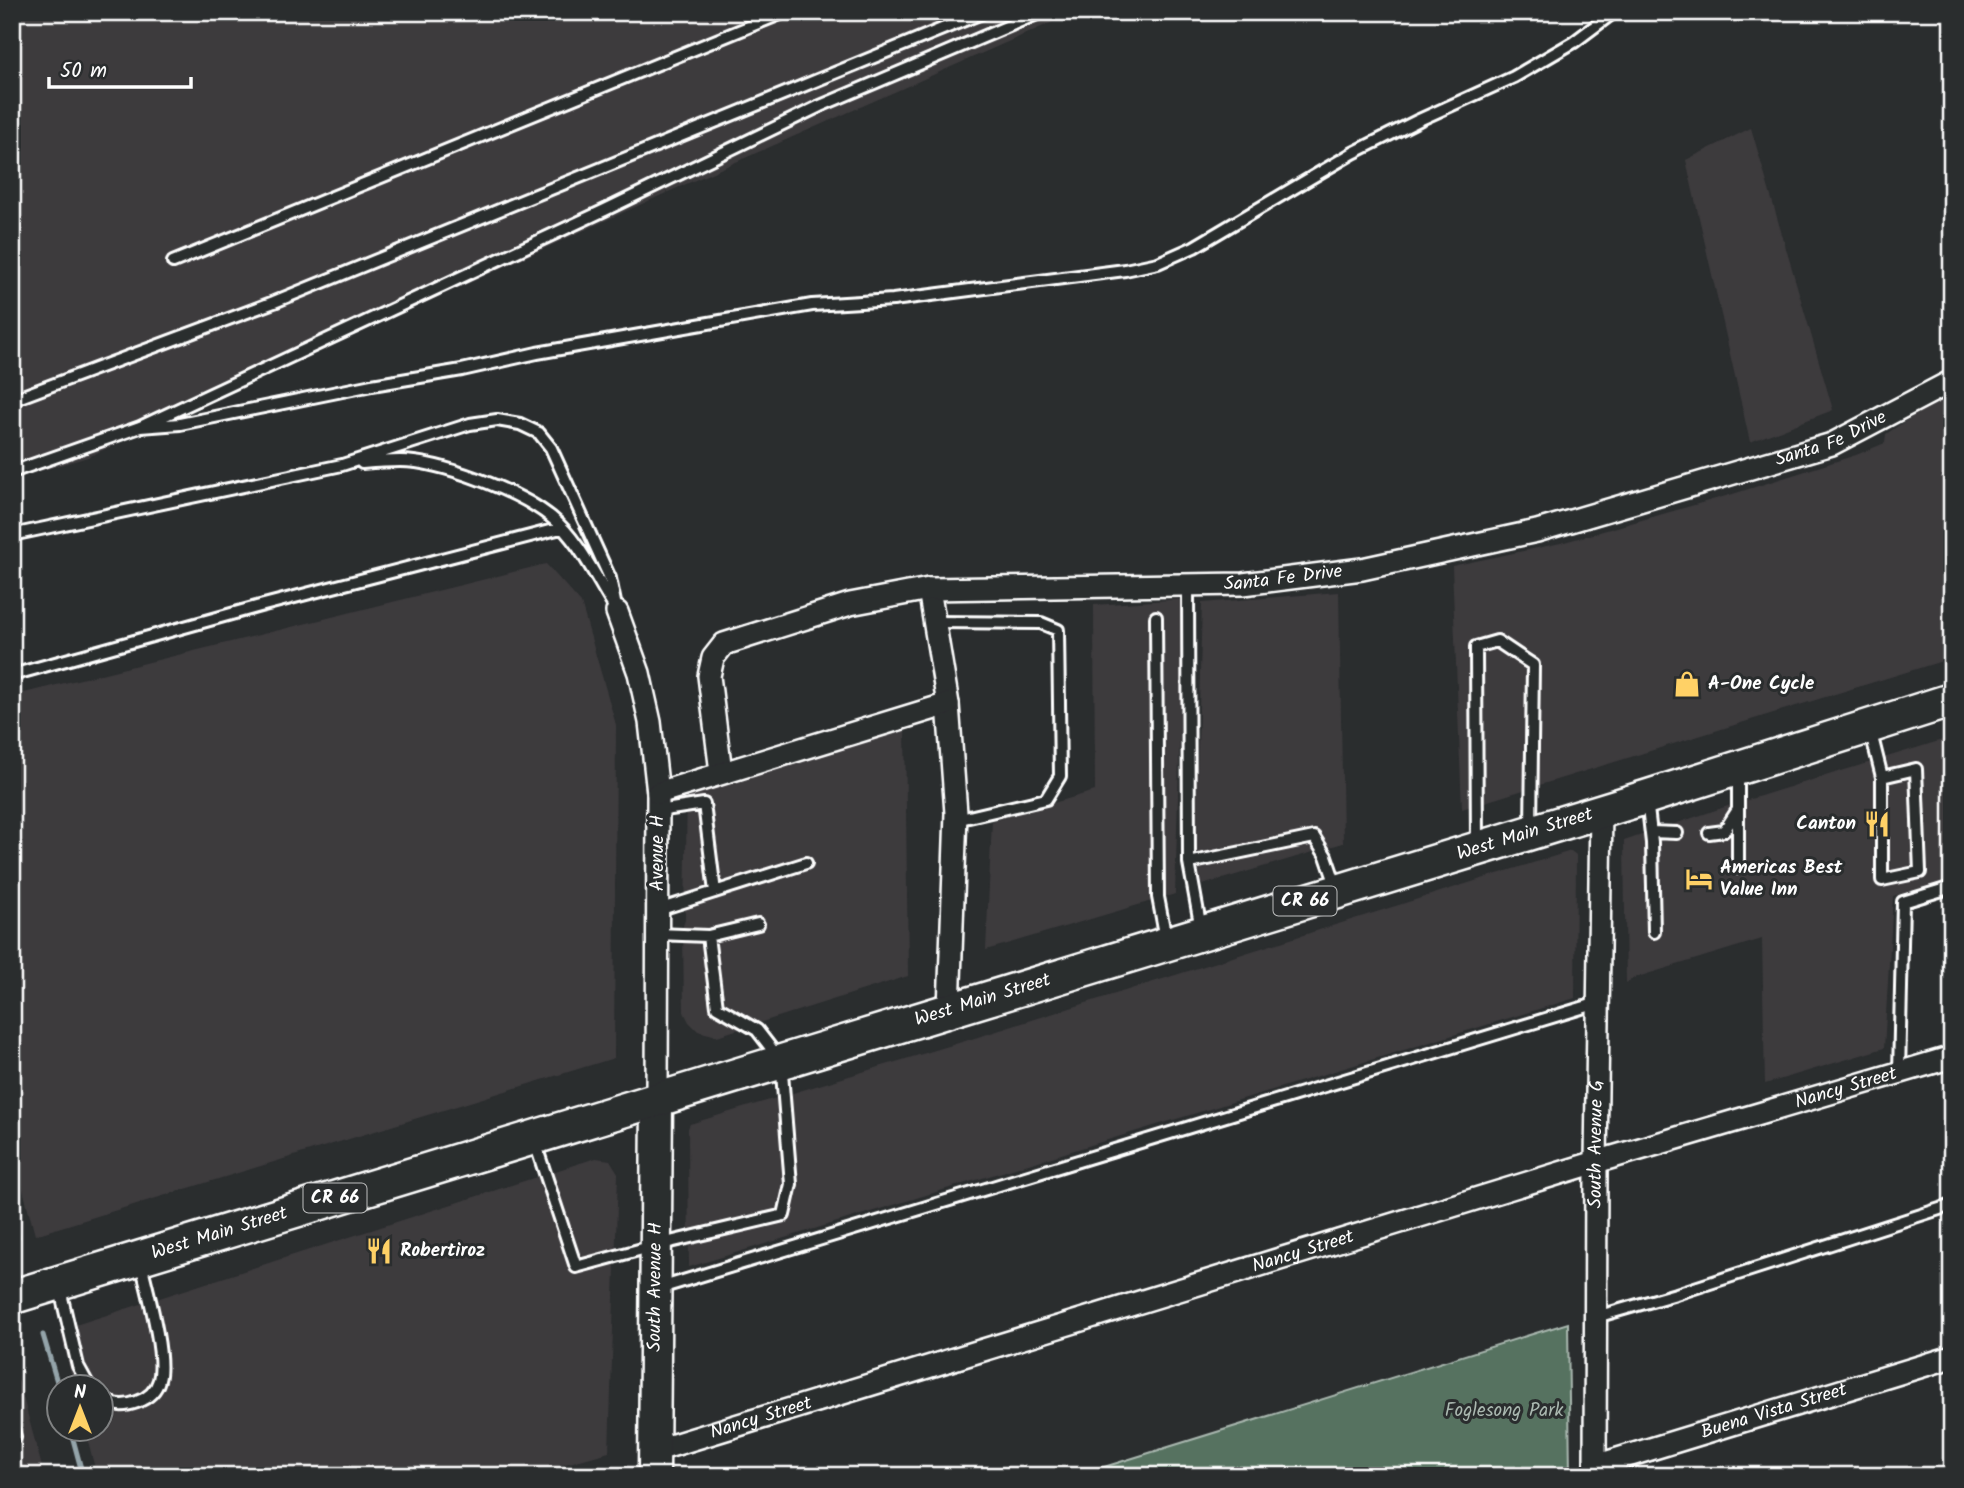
<svg xmlns="http://www.w3.org/2000/svg" width="1964" height="1488" viewBox="0 0 1964 1488" font-family="Kalam,sans-serif">
	<rect width="100%" height="100%" fill="#2a2d2e"/>
	<filter id="ink" filterUnits="userSpaceOnUse"><feTurbulence type="fractalNoise" baseFrequency=".0143" numOctaves="2"/><feDisplacementMap in="SourceGraphic" scale="14" xChannelSelector="R" yChannelSelector="G"/><feConvolveMatrix kernelMatrix="1 2 1 2 8 2 1 2 1" color-interpolation-filters="sRGB"/></filter>
	<g filter="url(#ink)">
		<path fill="#3e3b3e" d="M 12,12 L 1075,12 L 668,192 L 88,457 L 12,479 Z
			M 1751,128 L 1833,410 L 1750,442 L 1686,160 Z
			M 1952,390 L 1952,658 L 1462,809 L 1452,566 L 1561,543 L 1733,494 L 1856,455 L 1885,443 L 1886,434 Z
			M 546,564 L 581,603 L 616,725 L 614,1058 L 35,1235 L 12,1148 L 12,696 Z
			M 1339,592 L 1343,843 L 1202,885 L 1195,853 L 1202,603 Z
			M 1184,599 L 1175,894 L 986,950 L 992,821 L 1095,791 L 1094,605 Z
			M 905,725 L 908,976 L 717,1036 L 698,1031 L 689,1022 L 684,1012 L 683,926 L 685,920 L 687,791 Z
			M 1952,737 L 1952,879 L 1893,896 L 1884,1048 L 1765,1084 L 1762,939 L 1634,978 L 1626,983 L 1624,841 L 1725,807 Z
			M 1571,851 L 1576,855 L 1575,998 L 689,1267 L 688,1128 L 690,1124 L 962,1042 Z
			M 596,1158 L 610,1160 L 618,1173 L 609,1452 L 522,1476 L 97,1476 L 85,1429 L 102,1428 L 102,1386 L 74,1386 L 60,1330 Z
			M 12,1357 L 42,1467 L 41,1476 L 12,1476 Z"/>
		<path fill="#567260" stroke="#aab8b0" stroke-width="2" d="M 1568,1323 L 1570,1476 L 1075,1476 Z"/>
		<g fill="none" stroke-linecap="round" stroke-linejoin="round">
			<path stroke="#94a4aa" stroke-width="5" d="M 12,1215 L 18,1237
				M 43,1335 L 60,1392
				M 70,1428 L 83,1476"/>
			<g stroke="#fff" stroke-width="16">
				<path id="lane" d="M 173,262 L 785,12
					M 12,400 L 274,302 L 984,12
					M 140,427 L 180,424 L 372,385 L 462,370 L 537,353 L 812,305 L 893,300 L 1125,270 L 1158,263 L 1194,247 L 1353,153 L 1419,120 L 1514,77 L 1574,42 L 1614,12
					M 362,463 C 374,462 387,461 400,461 C 440,461 519,491 551,517 C 578,539 595,576 613,605
					M 12,472 L 140,427 L 605,210 L 820,106 L 1042,12
					M 12,535 L 342,465 L 470,424 L 497,420 L 520,424 L 539,433 L 551,448 L 610,578 L 617,612
					M 1188,585 L 1189,863 L 1201,929
					M 1156,617 L 1158,897 L 1166,939
					M 934,622 L 1041,623 L 1058,630 L 1060,776 L 1046,799 L 956,820
					M 12,675 L 260,606 L 561,528
					M 1870,729 L 1882,777 L 1882,880 L 1920,872 L 1916,769 L 1882,777
					M 1738,773 L 1738,868
					M 1647,799 L 1652,843 L 1654,932
					M 658,811 L 704,804 L 715,892
					M 1651,832 L 1677,833
					M 1709,833 L 1724,831 L 1737,811
					M 1477,846 L 1476,647 L 1497,641 L 1533,665 L 1531,829
					M 1189,863 L 1314,837 L 1326,856 L 1337,888
					M 658,910 L 806,863
					M 657,934 L 708,936 L 758,924
					M 1899,1073 L 1903,902 L 1952,887
					M 534,1140 L 576,1267 L 657,1245 L 784,1215 L 791,1184 L 781,1061 L 757,1030 L 717,1007 L 708,936
					M 59,1285 L 78,1366 L 89,1386
					M 660,1288 L 1598,1003
					M 1596,1317 L 1676,1294 L 1952,1205
					M 102,1398 C 112,1406 124,1407 137,1402 C 148,1398 156,1391 159,1380 C 166,1356 147,1289 141,1263
					M 12,1427 L 15,1437 L 12,1438"/>
			</g>
			<g stroke="#fff" stroke-width="26">
				<g id="street">
					<path d="M 929,589 L 948,704 L 956,813 L 949,1009"/>
					<path d="M 617,612 L 639,673 L 650,722 L 658,793 L 657,1099"/>
					<path id="s1" d="M 721,772 L 709,676 L 713,658 L 724,644 L 850,604 L 929,589 L 1243,584 L 1362,569 L 1537,531 L 1832,444 L 1952,381"/>
					<path d="M 658,793 L 948,704"/>
					<path id="s2" d="M 654,1451 L 1596,1162 L 1952,1057"/>
					<path id="s3" d="M 1595,1466 L 1952,1357"/>
					<path id="s4" d="M 1595,1476 L 1596,1162 L 1601,810"/>
				</g>
			</g>
			<g stroke="#fff" stroke-width="35">
				<g id="secondary">
					<path id="s5" d="M 654,1476 L 657,1099"/>
				</g>
			</g>
			<g stroke="#fff" stroke-width="38">
				<g id="primary">
					<path id="s6" d="M 12,1297 L 1647,797 L 1952,700"/>
				</g>
			</g>
			<use href="#lane" stroke="#2a2d2e" stroke-width="10"/>
			<use href="#street" stroke="#2a2d2e" stroke-width="21"/>
			<use href="#secondary" stroke="#2a2d2e" stroke-width="30"/>
			<use href="#primary" stroke="#2a2d2e" stroke-width="33"/>
		</g>
	</g>
	<defs>
		<g id="shop-bare" transform="scale(2.1)"><path d="M-5-2.5h2.3a2.7 3.5 0 0 1 5.4 0H5L5.5 6h-11ZM-1.5-2.5h3a1.5 2.3 0 0 0-3 0Z" fill="#ffd166" stroke="#2a2d2e" stroke-width="2.5" paint-order="stroke"/></g>
		<g id="restaurant-bare" transform="scale(2.1)"><path d="M-5-6h1v4h1v-4h1v4h1v-4h1v5L-1.5 .5V6h-2V.5L-5-1ZM5-6V6H3V1.5H1.5Q1.5-4 5-6Z" fill="#ffd166" stroke="#2a2d2e" stroke-width="2.5" paint-order="stroke"/></g>
		<g id="hotel-bare" transform="scale(2.1)"><path d="M-6-4.5h1.5V1H6V5H4.5V3h-9V5H-6ZM-4 0a1.8 1.8 0 1 1 3.6 0ZM.5 0V-2.5h3Q6-2.5 6 0Z" fill="#ffd166" stroke="#2a2d2e" stroke-width="2.5" paint-order="stroke"/></g>
	</defs>
	<g fill-rule="evenodd">
		<use href="#shop-bare" x="1687" y="684"/>
		<use href="#restaurant-bare" x="1877" y="824"/>
		<use href="#hotel-bare" x="1699" y="879"/>
		<use href="#restaurant-bare" x="379" y="1251"/>
	</g>
	<g text-anchor="middle" dominant-baseline="central" stroke-width="6" stroke-linejoin="round" paint-order="stroke">
		<g fill="#2a2d2e" stroke="#bfc0c0" stroke-width="2">
			<rect x="1273.5" y="886.5" width="63" height="29" rx="5"/>
			<rect x="303.5" y="1183.5" width="63" height="29" rx="5"/>
		</g>
		<g font-size="18" font-weight="bold" fill="#fff">
			<text x="1305" y="901">CR 66</text>
			<text x="335" y="1198">CR 66</text>
		</g>
		<g font-size="19" fill="#fff" stroke="#2a2d2e">
			<text stroke="none"><textPath href="#s1" startOffset="1267">Santa Fe Drive</textPath></text>
			<text stroke="none"><textPath href="#s1" startOffset="700">Santa Fe Drive</textPath></text>
			<text stroke="none"><textPath href="#s6" startOffset="1582">West Main Street</textPath></text>
			<text transform="translate(658 853) rotate(-90)">Avenue H</text>
			<text stroke="none"><textPath href="#s6" startOffset="1015">West Main Street</textPath></text>
			<text stroke="none"><textPath href="#s2" startOffset="1246">Nancy Street</textPath></text>
			<text stroke="none"><textPath href="#s4" startOffset="332">South Avenue G</textPath></text>
			<text stroke="none"><textPath href="#s6" startOffset="217">West Main Street</textPath></text>
			<text stroke="none"><textPath href="#s2" startOffset="679">Nancy Street</textPath></text>
			<text stroke="none"><textPath href="#s5" startOffset="189">South Avenue H</textPath></text>
			<text stroke="none"><textPath href="#s3" startOffset="187">Buena Vista Street</textPath></text>
			<text stroke="none"><textPath href="#s2" startOffset="112">Nancy Street</textPath></text>
		</g>
		<g font-size="19" font-weight="bold" fill="#fff" stroke="#2a2d2e" text-anchor="start">
			<text x="1708" y="684">A-One Cycle</text>
			<text x="1856" y="824" text-anchor="end">Canton</text>
			<text x="1720" y="868">Americas Best<tspan x="1720" dy="22">Value Inn</tspan></text>
			<text x="400" y="1251">Robertiroz</text>
		</g>
		<g font-size="19" fill="#aab8b0" stroke="#2a2d2e">
			<text x="1504" y="1411">Foglesong Park</text>
		</g>
	</g>
	<rect width="1964" height="1488" fill="none" stroke="#2a2d2e" stroke-width="42"/>
	<rect x="21" y="21" width="1922" height="1446" fill="none" stroke="#fff" stroke-width="2.5" filter="url(#ink)"/>
	<g transform="translate(80 1408)"><circle r="33" fill="#2a2d2e" stroke="#7f8182" stroke-width="2"/>
	<path d="M0-5L12 26L0 18L-12 26Z" fill="#ffd166"/>
	<text y="-10" font-size="19" font-weight="bold" text-anchor="middle" fill="#ffffff">N</text>
	</g>
	<path d="M49 77v10h142v-10" fill="none" stroke="#ffffff" stroke-width="3.5"/>
	<text x="60" y="77" font-size="21" fill="#ffffff" stroke="#2a2d2e" stroke-width="5" paint-order="stroke">50 m</text>
</svg>
